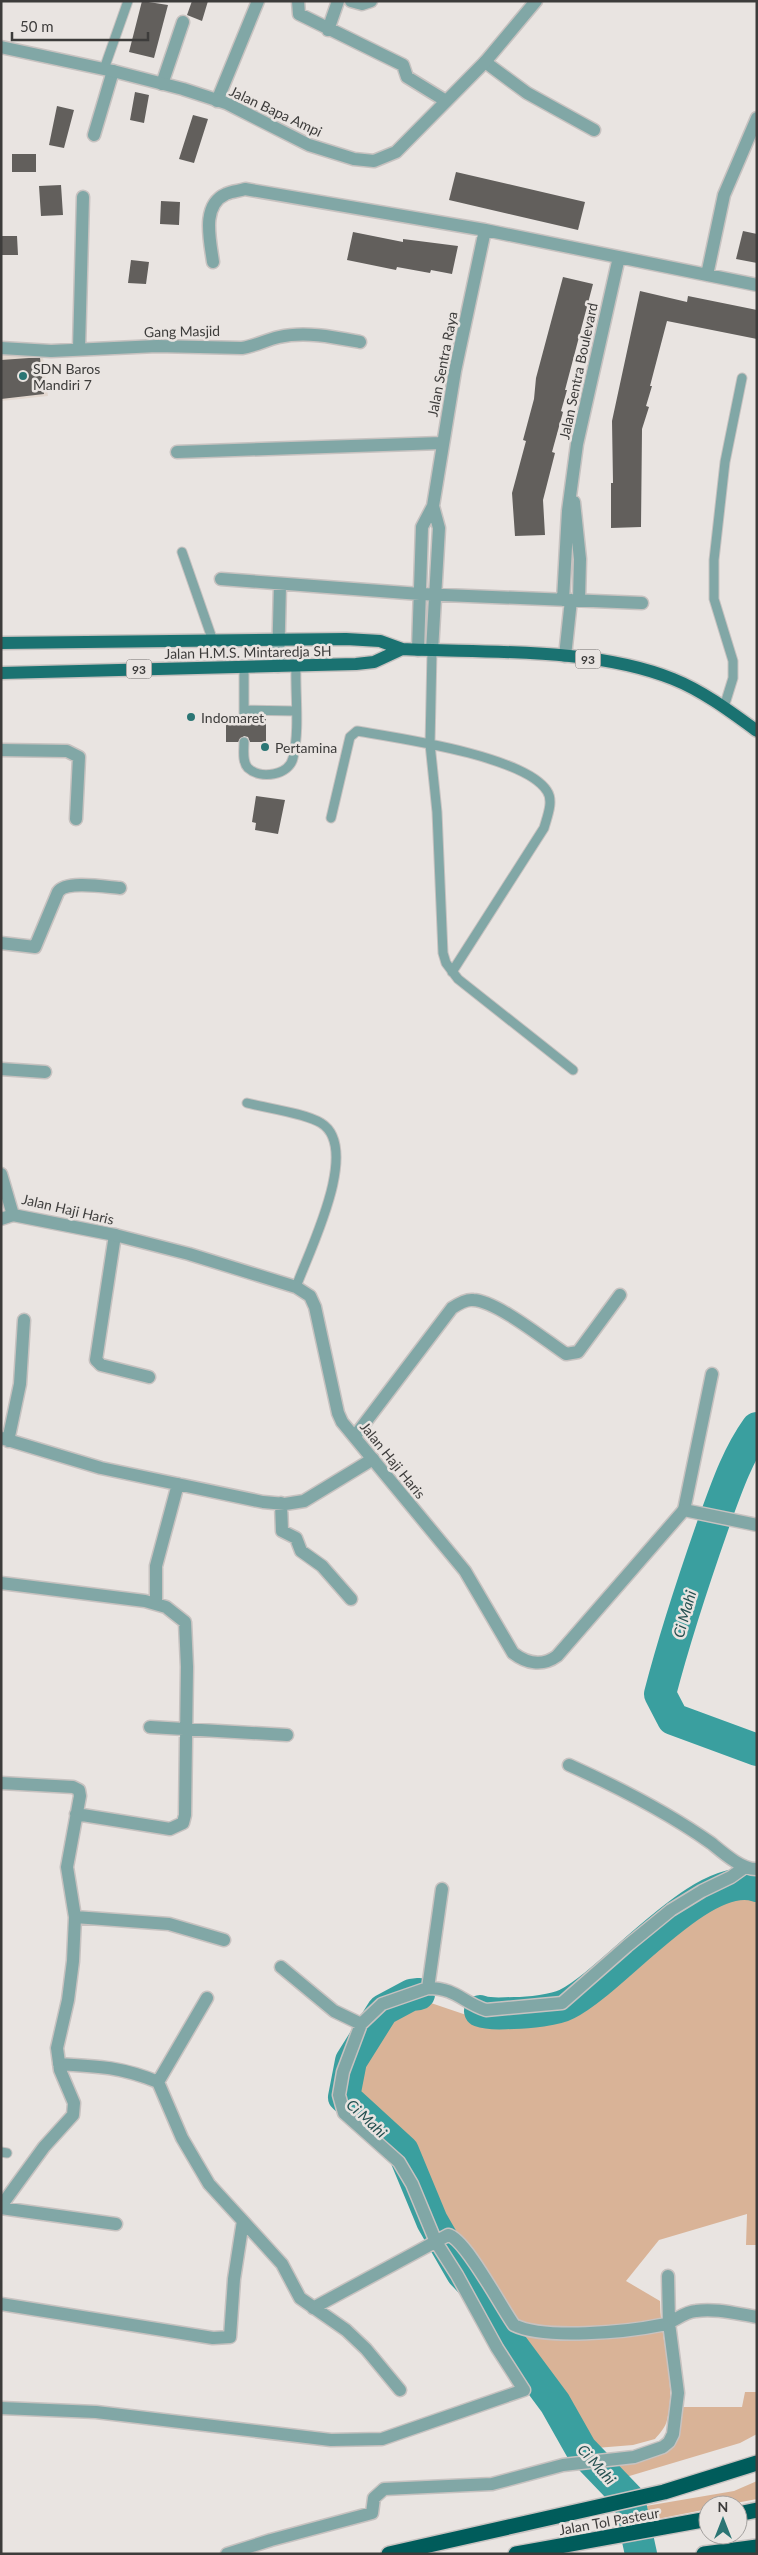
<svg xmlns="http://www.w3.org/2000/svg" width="758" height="2555" viewBox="0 0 758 2555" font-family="Lato,sans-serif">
	<rect width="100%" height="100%" fill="#e9e4e1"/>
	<path fill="#e2d7cf" d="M 1,353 L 43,357 L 48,396 L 1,401 Z"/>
	<path fill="#d9b397" d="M 757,1890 L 757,2245 L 746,2245 L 747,2214 L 659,2240 L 626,2281 L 660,2301 C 660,2340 677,2381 667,2420 C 666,2427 659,2434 655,2439 L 633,2445 L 596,2448 L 551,2380 L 506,2322 L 440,2218 L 413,2156 L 388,2122 L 353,2095 L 357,2066 L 379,2024 L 402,2007 L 431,2003 L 484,2021 L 550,2017 L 584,2001 L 695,1909 L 740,1892 Z
		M 745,2392 L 757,2392 L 757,2434 L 740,2443 L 616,2480 L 603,2464 L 667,2449 L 681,2407 L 742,2407 Z
		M 757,2481 L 757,2499 L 725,2505 L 708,2505 L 708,2509 L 642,2522 L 640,2507 L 734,2491 Z"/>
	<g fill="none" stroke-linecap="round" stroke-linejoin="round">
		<path stroke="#3a9f9f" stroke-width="32" d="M 757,1428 C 737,1456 726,1489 714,1522 C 694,1579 675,1636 660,1694 L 673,1719 L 757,1750
			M 419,1994 L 411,1995 L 383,2010 L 351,2061 L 344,2097 L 403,2151 L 432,2221 L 462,2273 L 489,2302 L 503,2333 L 555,2403 L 581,2449 L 629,2499 L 641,2554
			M 480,2011 C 491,2015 503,2013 514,2013 C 528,2013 556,2010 567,2004 C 615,1980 702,1868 757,1886"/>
	</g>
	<path fill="#625f5c" d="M 142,1 L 168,5 L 154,58 L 129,52 Z
		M 192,1 L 208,1 L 202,21 L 187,15 Z
		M 135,92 L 149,95 L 144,123 L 130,120 Z
		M 57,106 L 74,110 L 64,148 L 49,145 Z
		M 193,115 L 208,119 L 194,163 L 179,159 Z
		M 12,154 L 36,154 L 36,172 L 12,172 Z
		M 456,172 L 585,202 L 578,230 L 449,200 Z
		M 61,185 L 63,215 L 41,216 L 39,186 Z
		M 161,201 L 180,202 L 179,225 L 160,224 Z
		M 743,231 L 757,234 L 757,263 L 736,259 Z
		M 353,232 L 403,242 L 403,239 L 458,246 L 452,274 L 431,270 L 430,273 L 397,267 L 396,270 L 347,260 Z
		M 1,236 L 17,236 L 18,255 L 1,255 Z
		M 131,260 L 149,262 L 146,284 L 128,283 Z
		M 563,277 L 593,284 L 565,390 L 567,390 L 561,411 L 563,412 L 552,452 L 555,453 L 543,500 L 545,535 L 515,536 L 512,493 L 526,441 L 523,440 L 534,399 L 536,378 Z
		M 640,291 L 687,302 L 688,296 L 757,310 L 757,339 L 667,321 L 650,386 L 652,386 L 646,406 L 649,407 L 642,429 L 641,527 L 611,528 L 611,483 L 613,483 L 612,421 Z
		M 29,358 L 40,358 L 44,394 L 1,399 L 1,360 Z
		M 226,719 L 238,719 L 240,724 L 244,725 L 250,719 L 266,719 L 266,742 L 250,742 L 248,737 L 244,736 L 238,742 L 226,742 Z
		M 256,796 L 285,800 L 278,834 L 255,830 L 256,823 L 252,822 Z"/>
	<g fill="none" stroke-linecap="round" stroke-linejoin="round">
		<g stroke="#c7c2c0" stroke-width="11">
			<path id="service" d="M 104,69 L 128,1
				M 182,552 L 213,641
				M 432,651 L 430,744 L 437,812 L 443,953 L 446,963 L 458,979 L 573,1070
				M 724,707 L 733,678 L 733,661 L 714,599 L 714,560 L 725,462 L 742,378
				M 244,710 L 295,711
				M 244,719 L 244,667
				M 244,742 C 244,750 242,762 248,768 C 261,780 289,775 293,758 C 300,729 295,695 296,666
				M 331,818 L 350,737 L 357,731 C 398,738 525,756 547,791 C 554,801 547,817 544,828 L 452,972
				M 247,1103 C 266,1108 305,1113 321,1123 C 362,1148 308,1253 296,1287
				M 1,2152 L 7,2153"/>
		</g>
		<g stroke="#c7c2c0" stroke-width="15">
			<path id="minor" d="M 298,1 L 299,14 L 403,65 L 407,77 L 446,101
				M 351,1 L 362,4 L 371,1
				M 328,30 L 338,1
				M 485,62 L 527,93 L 594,130
				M 162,84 L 183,22
				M 217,101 L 258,1
				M 94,135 L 113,71
				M 213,262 C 210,240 201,205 226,194 C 232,191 239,191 245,189 L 485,230 L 757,285
				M 707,275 L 724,195 L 757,118
				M 1,348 L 51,351 L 157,346 L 242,348 C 255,346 266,340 279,337 C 305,331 334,337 360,342
				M 79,349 L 83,197
				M 177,452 L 441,443
				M 574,502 L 580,559 L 579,600
				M 221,579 L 420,594 L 642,603
				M 563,600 L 568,511 L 577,444 L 619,257
				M 418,650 L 422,527 L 433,506 L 455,371 L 485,230
				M 432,651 L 439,528 L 433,506
				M 565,656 L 571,600
				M 278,666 L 280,585
				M 1,750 L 67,751 L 79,757 L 76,819
				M 1,943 L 35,947 L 58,892 C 66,880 106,887 120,888
				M 1,1069 L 45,1072
				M 1,1219 L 13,1215
				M 115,1235 L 96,1360 L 101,1365 L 149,1377
				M 355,1436 L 452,1308 C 458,1304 466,1299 473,1300 C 497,1301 545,1340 566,1354 L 578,1352 L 620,1295
				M 1,1438 L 101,1468 L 263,1502 L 285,1504 L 304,1501 L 373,1459
				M 8,1441 L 20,1384 L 24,1320
				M 281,1503 L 282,1531 L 296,1538 L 301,1551 L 322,1566 L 351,1599
				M 684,1510 L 712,1374
				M 1,1583 L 145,1601 L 166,1607 L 185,1622 L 187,1667 L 185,1815 L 183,1823 L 170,1829 L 76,1814
				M 156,1604 L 156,1566 L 178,1484
				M 150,1727 L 287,1735
				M 569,1765 C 618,1787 667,1812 711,1843 C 722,1852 742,1870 757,1869
				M 1,1783 L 73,1787 L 79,1790 L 80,1796 L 67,1867 L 75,1917 L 73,1961 L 68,2000 L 57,2048 L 60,2070 L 74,2103 L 73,2115 L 44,2147 L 1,2206
				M 75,1917 L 169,1924 L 224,1940
				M 281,1967 L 334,2011 L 361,2024
				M 428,1988 C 456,1988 462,2002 486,2010 L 562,2003 L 627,1946 L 671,1910 L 702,1891 L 731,1877 L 745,1867
				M 158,2082 L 207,1998
				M 1,2208 L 116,2224
				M 243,2221 L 282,2264 L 300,2298 L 346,2330 L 366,2349 L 400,2390
				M 1,2304 L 213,2338 L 230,2337 L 234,2279 L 243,2221 L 209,2184 L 182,2138 L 158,2082 C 122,2067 97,2066 59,2064
				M 313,2308 L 448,2235 C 465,2238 501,2307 514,2325 C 544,2340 627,2332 661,2325 C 674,2323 682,2312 696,2311 C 716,2308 737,2314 757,2317
				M 1,2408 L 96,2412 L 331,2440 L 382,2439 L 524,2390 L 497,2348 L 457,2275 L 436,2242 L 412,2184 L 399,2162 L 344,2113 L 339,2095 L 343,2072 L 361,2024 L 382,2004 L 428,1988 L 442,1889
				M 227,2554 L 271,2540 L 372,2513 L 374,2498 L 384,2489 L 492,2484 L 563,2465 L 634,2457 L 663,2447 L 669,2442 L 673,2434 L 678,2393 L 669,2323 L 668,2276"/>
		</g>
		<g stroke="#c7c2c0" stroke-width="15">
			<path id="tertiary" d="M 1,47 L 113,71 L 183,89 L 226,103 L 309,145 L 354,159 L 374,161 L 396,152 L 485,62 L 536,1
				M 1,1174 L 13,1215 L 115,1235 L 189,1254 L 296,1287 L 310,1296 L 315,1307 L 338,1413 L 342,1422 L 465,1571 L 513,1653 C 526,1663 542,1667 557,1656 L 684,1510 L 757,1525"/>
		</g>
		<g stroke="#c7c2c0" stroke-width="15">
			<path id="primary" d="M 1,643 L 346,639 L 380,641 L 402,649 C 486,653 594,647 673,679 C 703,691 731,712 757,731
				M 1,673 L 356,664 L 374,662 L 402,649"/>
		</g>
		<g stroke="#c7c2c0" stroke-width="18">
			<path id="motorway" d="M 738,2514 L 757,2510
				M 389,2554 L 664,2492 L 757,2463
				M 516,2554 L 708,2519
				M 704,2554 L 757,2547"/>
		</g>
		<use href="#service" stroke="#81a7a6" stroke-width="9"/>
		<use href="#minor" stroke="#81a7a6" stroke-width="12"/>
		<use href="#tertiary" stroke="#81a7a6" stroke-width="12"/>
		<use href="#primary" stroke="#1a7271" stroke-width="12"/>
		<use href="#motorway" stroke="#005c5b" stroke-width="15"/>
	</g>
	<g fill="#2b7574" stroke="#e9e4e1" stroke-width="2">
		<circle cx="23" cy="376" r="5"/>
		<circle cx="191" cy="717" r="5"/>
		<circle cx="265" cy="747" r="5"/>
	</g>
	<g text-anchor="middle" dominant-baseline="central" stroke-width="5" stroke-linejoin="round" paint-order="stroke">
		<g fill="#e9e4e1" stroke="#716e6d" stroke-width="1">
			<rect x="575.5" y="649.5" width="25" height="19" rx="4"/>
			<rect x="126.5" y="659.5" width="25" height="19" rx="4"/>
		</g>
		<g font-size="12" font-weight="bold" fill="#3d3c3b">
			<text x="588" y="659">93</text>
			<text x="139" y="669">93</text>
		</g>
		<g font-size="14" fill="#3d3c3b" stroke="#e9e4e1">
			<text transform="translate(276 111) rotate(25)">Jalan Bapa Ampi</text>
			<text transform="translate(182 331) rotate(-1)">Gang Masjid</text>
			<text transform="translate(442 364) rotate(-79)">Jalan Sentra Raya</text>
			<text transform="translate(578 371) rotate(-78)">Jalan Sentra Boulevard</text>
			<text transform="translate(248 652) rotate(-1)">Jalan H.M.S. Mintaredja SH</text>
			<text transform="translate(68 1209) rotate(13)">Jalan Haji Haris</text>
			<text transform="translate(393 1460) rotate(51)">Jalan Haji Haris</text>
			<text transform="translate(609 2521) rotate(-10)">Jalan Tol Pasteur</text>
		</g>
		<g font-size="14" fill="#3d3c3b" stroke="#e9e4e1" text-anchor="start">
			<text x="33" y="368">SDN Baros<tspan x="33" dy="16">Mandiri 7</tspan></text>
			<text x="201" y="717">Indomaret</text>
			<text x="275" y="747">Pertamina</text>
		</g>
		<g font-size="15" font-style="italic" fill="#245050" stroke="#e9e4e1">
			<text transform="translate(684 1614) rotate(-74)">Ci Mahi</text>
			<text transform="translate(367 2118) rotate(43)">Ci Mahi</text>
			<text transform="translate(597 2464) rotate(48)">Ci Mahi</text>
		</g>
	</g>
	<rect width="758" height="2555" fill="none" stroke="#3d3c3b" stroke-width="5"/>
	<g transform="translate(723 2520)"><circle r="24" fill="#e9e4e1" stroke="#a4a19f"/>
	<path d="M0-4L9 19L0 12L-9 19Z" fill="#2b7574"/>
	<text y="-8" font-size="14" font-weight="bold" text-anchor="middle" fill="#3d3c3b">N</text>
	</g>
	<path d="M12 32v8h136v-8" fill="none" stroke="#3d3c3b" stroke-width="2.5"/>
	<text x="20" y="32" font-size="15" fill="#3d3c3b" stroke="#e9e4e1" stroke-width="4" paint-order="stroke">50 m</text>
</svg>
